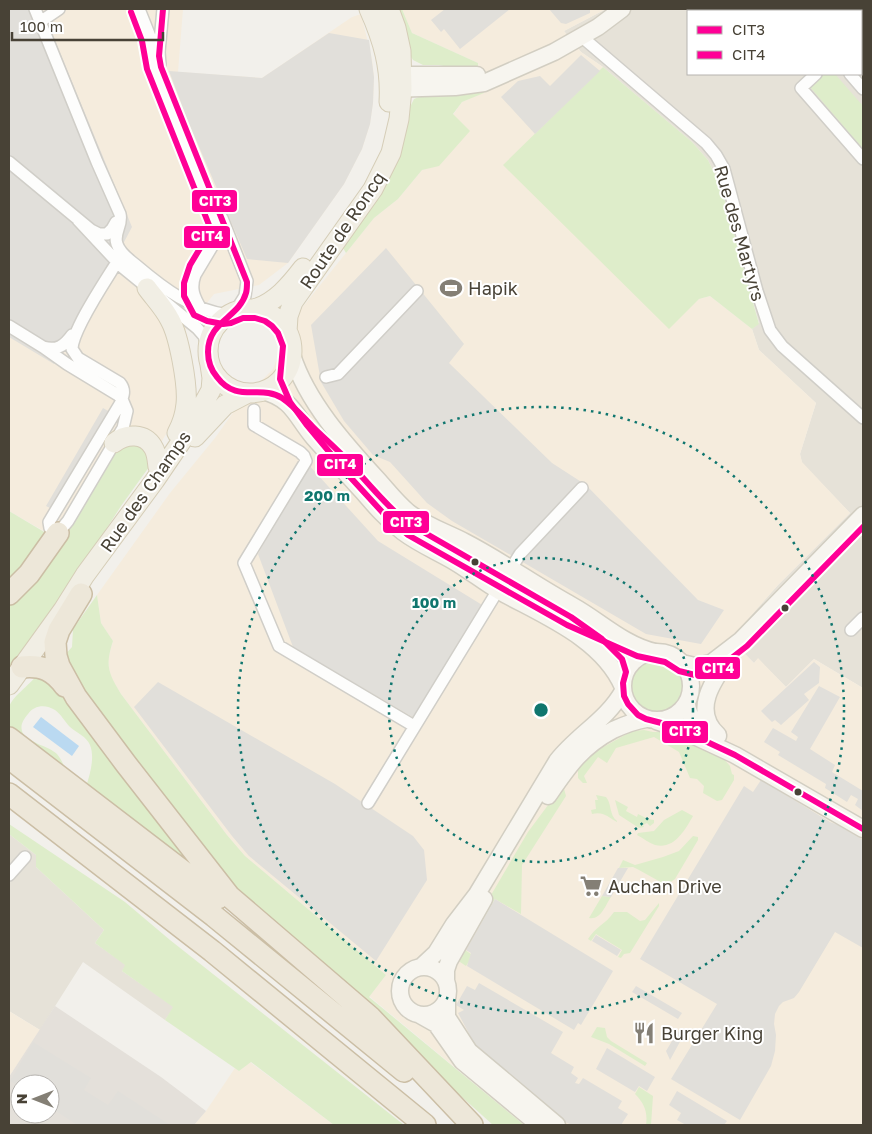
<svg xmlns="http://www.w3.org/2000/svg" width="872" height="1134" viewBox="0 0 872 1134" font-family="'Golos Text',sans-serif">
	<rect width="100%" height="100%" fill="#f2f0eb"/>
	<path fill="#e6e2d8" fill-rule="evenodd" d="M 606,9 L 863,9 L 863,688 L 814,659 L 786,687 L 758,659 L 754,663 L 743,652 L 741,626 L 778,585 L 850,513 L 802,463 L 800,454 L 816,403 L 759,350 L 752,329 L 759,323 L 721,187 L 708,160 L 692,142 L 603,67 L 581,52 L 564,31 ZM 688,11 L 861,11 L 861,74 L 688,74 Z
		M 9,834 L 36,855 L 36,867 L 104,930 L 95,943 L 126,965 L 122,971 L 174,1007 L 165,1020 L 83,962 L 40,1030 L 9,1011 Z"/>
	<path fill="#f5ecdd" d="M 9,9 L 183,9 L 178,72 L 262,78 L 352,17 L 361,14 L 372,59 L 374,77 L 373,103 L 370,124 L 362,149 L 344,184 L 288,263 L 259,285 L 214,294 L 173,346 L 179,392 L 177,415 L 162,441 L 129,428 L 61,541 L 9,511 Z
		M 402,9 L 606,9 L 564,31 L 581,52 L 603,67 L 504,165 L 691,305 L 699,299 L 710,296 L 752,329 L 759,350 L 816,403 L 800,454 L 802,462 L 850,513 L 778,585 L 742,626 L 743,652 L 754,663 L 758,658 L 786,687 L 814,659 L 863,688 L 863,1125 L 524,1125 L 369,996 L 386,975 L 245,856 L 227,835 L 121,694 L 110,676 L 108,659 L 113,641 L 101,623 L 97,595 L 170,493 L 215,438 L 239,404 L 273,369 L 293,319 L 374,218 L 398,199 L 422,170 L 439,165 L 469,131 L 453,115 L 462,102 L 483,93 L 478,63 L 412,33 Z
		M 9,1011 L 40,1030 L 9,1077 Z
		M 250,1062 L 334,1125 L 194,1125 L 206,1111 L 235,1068 L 239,1071 Z"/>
	<path fill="#e4e0da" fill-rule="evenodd" d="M 55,1006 L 161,1077 L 206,1111 L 194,1125 L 9,1125 L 9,1077 ZM 20,1084 L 50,1084 L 50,1114 L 20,1114 Z"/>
	<path fill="#deedca" d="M 395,9 L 402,9 L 412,33 L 478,63 L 478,69 L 457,69 L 439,65 L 423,65 L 413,60 L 408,52 Z
		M 603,67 L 692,142 L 708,160 L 721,187 L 759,324 L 752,329 L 710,296 L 699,299 L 669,329 L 503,165 Z
		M 825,74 L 835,74 L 863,106 L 863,149 L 810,87 Z
		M 483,89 L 484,93 L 462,102 L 453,114 L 470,131 L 439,166 L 422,170 L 398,199 L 374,218 L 346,253 L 343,248 L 344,239 L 414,99 L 424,95 Z
		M 127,441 L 147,450 L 149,467 L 121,506 L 69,587 L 9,670 L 9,602 L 61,541 L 120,444 Z
		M 9,511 L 51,536 L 9,587 Z
		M 97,595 L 101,623 L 113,641 C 105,666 108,672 121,694 L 227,835 L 245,856 L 386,975 L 369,997 L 524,1125 L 493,1125 L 239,896 L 71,677 L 62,658 L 72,647 L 73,629 Z
		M631 687a26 26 0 1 1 52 0a26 26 0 1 1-52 0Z
		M 48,674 L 211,883 L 86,787 C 90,774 95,758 90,745 C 87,737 77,733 70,727 C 65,722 61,714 55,710 C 46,704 34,705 28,714 C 24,719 20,724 22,731 C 25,742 49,746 57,754 C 61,759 64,765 66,771 L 9,728 C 9,722 7,714 9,708 C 11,697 30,685 37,675 L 38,678 Z
		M 644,730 L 653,732 L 669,732 L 723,758 L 730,766 L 732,774 L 734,775 L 734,780 L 722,800 L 717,801 L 703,793 L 704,786 L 697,779 L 690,778 L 679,752 L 654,737 L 616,748 L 607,763 L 598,757 L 584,776 L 587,783 L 583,783 L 578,778 L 578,768 L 591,754 L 632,731 Z
		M 563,785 L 566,796 L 522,865 L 521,914 L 495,899 L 465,950 L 471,954 L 470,960 L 466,966 L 454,958 L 528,832 Z
		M 596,795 L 606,797 C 612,804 609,815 617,821 L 617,822 C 608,817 603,811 592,814 L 591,810 L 596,809 L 595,800 L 598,800 Z
		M 615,800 L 628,807 L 626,811 L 637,817 L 638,814 L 648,819 L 654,820 L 654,823 L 650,826 L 647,823 L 643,825 L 644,827 L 639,828 L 619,815 Z
		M 682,810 L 693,816 C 685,830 674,850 655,845 C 649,843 643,838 637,835 L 638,833 L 654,831 L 664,820 Z
		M 9,824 L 125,902 L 170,940 L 404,1125 L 334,1125 L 251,1062 L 239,1071 L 165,1020 L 173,1007 L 122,971 L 125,965 L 95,943 L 104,930 L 36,867 L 36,855 L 9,834 Z
		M 693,836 L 698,837 L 698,840 L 675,879 L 666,885 L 639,870 L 633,867 L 619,868 L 623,860 L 635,865 L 663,857 L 679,851 Z
		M 602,896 L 611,897 C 605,906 601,920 589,918 Z
		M 659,903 L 659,906 L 630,953 L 624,954 L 621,958 L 618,957 L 622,950 L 596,934 L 591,941 L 588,939 C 596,926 605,925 614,912 L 627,912 L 640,921 L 645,920 Z
		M 597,1027 L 605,1028 L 607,1037 L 611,1041 L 647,1063 L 645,1066 L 609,1044 L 591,1037 Z
		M 639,1087 L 653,1096 L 651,1125 L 646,1125 C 648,1112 644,1103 635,1094 Z"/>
	<path fill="#e1dfda" d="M 9,9 L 42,9 L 132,227 L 81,323 L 54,364 L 9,337 Z
		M 445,9 L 510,9 L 460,49 L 444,29 L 441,32 L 431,20 Z
		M 549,9 L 590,9 L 590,13 L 566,24 L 561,23 Z
		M 329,33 L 369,40 L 374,77 L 373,103 L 370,124 L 362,149 L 344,184 L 288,263 L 247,259 L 188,121 L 169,71 L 262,78 Z
		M 581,55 L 600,71 L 535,134 L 501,97 L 518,81 L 540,76 L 550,86 Z
		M 386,248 L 464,344 L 449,363 L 552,463 L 586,485 L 698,600 L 724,610 L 701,644 L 646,634 L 452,521 L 427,503 L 390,462 L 373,455 L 344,421 L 321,382 L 311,325 Z
		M 103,408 L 110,412 L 52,509 L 46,506 Z
		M 307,463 L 378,541 L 492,611 L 423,723 L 293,647 L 258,554 Z
		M 814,662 L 820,667 L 819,683 L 804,694 L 809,700 L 781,725 L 775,720 L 772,722 L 761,711 Z
		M 158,682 L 335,784 L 413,836 L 424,850 L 427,880 L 376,961 L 249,856 L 232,836 L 134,707 Z
		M 819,686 L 840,697 L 810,749 L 835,765 L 832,772 L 863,791 L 863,811 L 855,805 L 858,799 L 851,795 L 847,802 L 825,788 L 826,784 L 778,755 L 780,752 L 764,742 L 773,728 L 796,741 L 798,737 L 791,732 Z
		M 761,780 L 830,822 L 838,825 L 863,840 L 863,948 L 835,932 L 799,992 L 794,998 L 783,1002 L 779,1006 L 775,1014 L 774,1024 L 776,1035 L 775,1051 L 771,1066 L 740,1120 L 671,1079 L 717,1004 L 640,959 L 744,786 L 753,792 Z
		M 618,868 L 628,868 L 611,897 L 602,896 Z
		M 495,899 L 613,971 L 581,1025 L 578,1023 L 574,1030 L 467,966 L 471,953 L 466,950 Z
		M 596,935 L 621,950 L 617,956 L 592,941 Z
		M 479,983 L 563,1032 L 551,1053 L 574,1067 L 571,1073 L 578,1078 L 575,1083 L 579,1084 L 583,1078 L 622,1101 L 618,1108 L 628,1114 L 621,1125 L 573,1125 L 567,1123 L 480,1052 L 474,1043 L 458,1013 L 464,1010 L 456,1005 L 467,986 L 475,990 Z
		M 636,986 L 682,1013 L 678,1019 L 632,992 Z
		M 678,1031 L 682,1038 L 670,1060 L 666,1051 Z
		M 33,1042 L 91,1078 L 84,1090 L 108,1105 L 118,1091 L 170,1125 L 77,1125 L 50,1107 L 50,1084 L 20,1084 L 20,1087 L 10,1081 Z
		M 607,1048 L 655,1077 L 647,1091 L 639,1086 L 635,1092 L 596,1069 Z
		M 677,1091 L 727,1121 L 724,1125 L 686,1125 L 677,1120 L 681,1113 L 669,1105 Z"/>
	<path fill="#bad9f1" d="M 41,717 L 79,746 L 72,756 L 33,727 Z"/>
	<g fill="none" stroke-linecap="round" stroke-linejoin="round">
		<g stroke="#d0cec8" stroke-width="14">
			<path id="street" d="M 35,9 L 97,162 L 120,214 C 123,225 113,233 117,244 C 120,254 130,260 137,266 C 164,289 192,310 228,315
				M 139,9 L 151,39 L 155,66 L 220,228 L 220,233 L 195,275 C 190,289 194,297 201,309
				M 792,9 L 794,11
				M 40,22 L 59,9
				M 582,37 L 706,143 L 716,155 L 724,169 L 757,291 L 770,330 L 782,346 L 863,418
				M 160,64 L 159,52 L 163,9
				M 816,74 L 801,88 L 863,159
				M 850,74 L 863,89
				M 9,162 L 91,230 L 99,234 L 107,234 L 112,229 L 116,222
				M 222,218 L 247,281 L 245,296 L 235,312
				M 78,220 L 121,266 L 197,328 L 204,336 L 208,347
				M 9,326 L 43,347 L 67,364 L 118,395 L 122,399 L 127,411 L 123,428 L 68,521 L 58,533 L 50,528 L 49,522 L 120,404 C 123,397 126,390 120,383 L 78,358 L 72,349 C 72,330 106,280 117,262
				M 43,347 C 57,351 64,346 72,335
				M 326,377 L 338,374 L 417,291
				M 254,410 L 254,425 L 300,452 L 304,456 L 306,461 L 244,563 L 279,646 L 414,726
				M 851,630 L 863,618
				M 368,803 L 520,554 L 582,488
				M 9,875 L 25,857"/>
		</g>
		<g stroke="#d2cec2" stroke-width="19">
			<path id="secondary" d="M 389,75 L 477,75
				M 389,89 L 455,87 L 484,83 L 554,52 L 598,27 L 622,9
				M 292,355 C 307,402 345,444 377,479 C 387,490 397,503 408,512 C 426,526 446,532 465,542 C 502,561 536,586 573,606 C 600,621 624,645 655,652
				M 263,391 C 293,399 296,417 314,438 C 330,456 347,474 363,492 C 375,506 387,520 403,532 C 419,544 438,552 455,562 C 470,571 484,582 499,591 C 542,615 602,638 623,687
				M623 686a34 34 0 1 1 68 0a34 34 0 1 1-68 0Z
				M 682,663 L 695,666 L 711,663 L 741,640 L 863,515
				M 687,704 C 689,723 703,728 718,736
				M 656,721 L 679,729 L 735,755 L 863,829
				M 718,735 C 690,710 715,678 732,654
				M 548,796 C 568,767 581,747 613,730 C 624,725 634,721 646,719
				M400 991a24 24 0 1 1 48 0a24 24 0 1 1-48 0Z
				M 421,967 L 436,953 L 454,924 L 477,894 L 557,761 C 577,735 607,720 623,691
				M 446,980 L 446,970 L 449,961 L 484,899
				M 447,1001 L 447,1017 L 469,1051 L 557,1125
				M 420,1015 L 436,1024 L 462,1061 L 539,1125"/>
		</g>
		<g stroke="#d5cdb7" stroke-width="21">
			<path id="primary" d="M 369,9 C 383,40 391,68 389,102
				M 147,288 C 155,299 164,308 170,320 C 179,336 188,385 186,404 C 185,414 182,424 177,433
				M208 351a42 42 0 1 1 84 0a42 42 0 1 1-84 0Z
				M 254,309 C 275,303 290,285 303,268
				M 287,332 L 288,316 L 293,302 L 373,189 L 391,153 L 399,119 L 402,89 L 401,51 L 396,28 L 389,9
				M 195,437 L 225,405 L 248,393
				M 114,443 C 126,433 145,433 153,447 C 157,453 157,460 158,467
				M 9,685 L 63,610 L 85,575 L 155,480 L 189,430 L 211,390 L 212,378 L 210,365"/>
		</g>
		<g stroke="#cbbea5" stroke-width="24">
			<path id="highway" d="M 9,594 L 29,574 L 58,533
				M 81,594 L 59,630 L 55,642 L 56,656 L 59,666 L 76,697 L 126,764 L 229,896 L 370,1017 L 472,1125
				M 22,667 C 42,665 53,670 65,686
				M 9,738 L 218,898
				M 9,758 L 214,916 L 404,1071
				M 9,794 L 212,951 L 425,1125"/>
		</g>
		<use href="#street" stroke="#fdfdfc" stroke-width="11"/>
		<use href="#secondary" stroke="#f7f5ef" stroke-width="16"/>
		<use href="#primary" stroke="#f1eee4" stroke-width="19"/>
		<use href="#highway" stroke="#ede7d9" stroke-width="21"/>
		<g stroke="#fff" stroke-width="10">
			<path id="bus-1" d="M 163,9 L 159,56 L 161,67 L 247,282 C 247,286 247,290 246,293 C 239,318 208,321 208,352 C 208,361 211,370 217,377 C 237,404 261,384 282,398 C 294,406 303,417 313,427 C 325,439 337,449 348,461 C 367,482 385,504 406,522 L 571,617 L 602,639 L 622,659 L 626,672 L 623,683 L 624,696 L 628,704 L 638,715 L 646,719 L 673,726 L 735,755 L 863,829"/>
		</g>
		<g stroke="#fff" stroke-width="10">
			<path id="bus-2" d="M 131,12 L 142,41 L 147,69 L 211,230 L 190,265 L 184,283 L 184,296 L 194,315 L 207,321 L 223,324 L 231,323 L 243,318 L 255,318 L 265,321 L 272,326 L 278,333 L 283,346 L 280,379 L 290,402 L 306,424 L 351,478 L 384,514 L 408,535 L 567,625 L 637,656 L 665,662 L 679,671 L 695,675 L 710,672 L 720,667 L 747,646 L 863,527"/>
		</g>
		<use href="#bus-1" stroke="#ff0096" stroke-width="6"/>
		<use href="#bus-2" stroke="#ff0096" stroke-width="6"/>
	</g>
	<g fill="none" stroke="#0f766e" stroke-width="2.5" stroke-dasharray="2.5 5">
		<circle cx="541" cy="710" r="152"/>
		<circle cx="541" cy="710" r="303"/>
	</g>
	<defs>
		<g id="stadium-bare" transform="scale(1.725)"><path d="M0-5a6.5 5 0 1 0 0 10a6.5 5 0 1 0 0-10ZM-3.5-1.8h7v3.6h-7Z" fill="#847f75" stroke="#fff" stroke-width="2.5" paint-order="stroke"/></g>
		<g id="supermarket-bare" transform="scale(1.725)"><path d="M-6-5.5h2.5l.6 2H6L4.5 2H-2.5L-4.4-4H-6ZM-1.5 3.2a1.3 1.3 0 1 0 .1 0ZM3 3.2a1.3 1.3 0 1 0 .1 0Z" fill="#847f75" stroke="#fff" stroke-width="2.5" paint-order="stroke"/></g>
		<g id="restaurant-bare" transform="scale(1.725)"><path d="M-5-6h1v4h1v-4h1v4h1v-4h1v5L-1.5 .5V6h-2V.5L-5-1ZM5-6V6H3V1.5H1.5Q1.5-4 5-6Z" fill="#847f75" stroke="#fff" stroke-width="2.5" paint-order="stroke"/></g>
	</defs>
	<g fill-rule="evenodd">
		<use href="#stadium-bare" x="451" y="288"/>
		<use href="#supermarket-bare" x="591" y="886"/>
		<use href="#restaurant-bare" x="644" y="1033"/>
	</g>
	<g fill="#484236" stroke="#fff" stroke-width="2">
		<circle cx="475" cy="562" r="4.5"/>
		<circle cx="785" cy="608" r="4.5"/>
		<circle cx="798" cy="792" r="4.5"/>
	</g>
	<g text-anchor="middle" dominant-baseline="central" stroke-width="4" stroke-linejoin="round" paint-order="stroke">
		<g font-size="18" fill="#484236" stroke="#fff">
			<text transform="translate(342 230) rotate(-56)">Route de Roncq</text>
			<text transform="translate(740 233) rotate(74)">Rue des Martyrs</text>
			<text transform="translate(145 491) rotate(-55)">Rue des Champs</text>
		</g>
		<g font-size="18" fill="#484236" stroke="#fff" text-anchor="start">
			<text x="468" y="288">Hapik</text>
			<text x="608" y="886">Auchan Drive</text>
			<text x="661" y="1033">Burger King</text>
		</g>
	</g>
	<circle cx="541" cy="710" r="8" fill="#0f766e" stroke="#fff" stroke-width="2.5"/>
	<g font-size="15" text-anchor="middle" font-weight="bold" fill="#0f766e" stroke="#fff" stroke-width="4" stroke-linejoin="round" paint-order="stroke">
		<text x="327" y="501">200 m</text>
		<text x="434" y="608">100 m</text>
	</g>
	<g stroke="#fff" stroke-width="2">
		<rect x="191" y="189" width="47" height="24" rx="5" fill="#ff0096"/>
		<rect x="183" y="225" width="48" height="24" rx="5" fill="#ff0096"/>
		<rect x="316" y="453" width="48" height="24" rx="5" fill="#ff0096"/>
		<rect x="382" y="510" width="48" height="24" rx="5" fill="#ff0096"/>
		<rect x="694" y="656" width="47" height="24" rx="5" fill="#ff0096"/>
		<rect x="661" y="720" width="48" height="24" rx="5" fill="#ff0096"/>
	</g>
	<g font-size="14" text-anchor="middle" font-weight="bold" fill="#fff">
		<text x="215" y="206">CIT3</text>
		<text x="207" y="241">CIT4</text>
		<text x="340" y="469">CIT4</text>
		<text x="406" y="527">CIT3</text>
		<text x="718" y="673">CIT4</text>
		<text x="685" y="736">CIT3</text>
	</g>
	<rect width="872" height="1134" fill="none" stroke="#484236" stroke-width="20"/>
	<rect x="687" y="10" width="175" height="65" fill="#ffffff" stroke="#b6b3af"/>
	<rect x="697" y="26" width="25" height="8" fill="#ff0096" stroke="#b6b3af"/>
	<text x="732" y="35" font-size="15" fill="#484236">CIT3</text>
	<rect x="697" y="51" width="25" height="8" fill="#ff0096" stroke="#b6b3af"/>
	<text x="732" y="60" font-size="15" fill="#484236">CIT4</text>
	<g transform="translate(35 1099) rotate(270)"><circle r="24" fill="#ffffff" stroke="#b6b3af"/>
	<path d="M0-4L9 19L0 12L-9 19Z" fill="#847f75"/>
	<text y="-8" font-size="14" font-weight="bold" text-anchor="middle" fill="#484236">N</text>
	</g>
	<path d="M12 32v8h151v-8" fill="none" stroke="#484236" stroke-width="2.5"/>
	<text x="20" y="32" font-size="15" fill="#484236" stroke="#ffffff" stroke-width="4" paint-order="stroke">100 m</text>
</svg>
